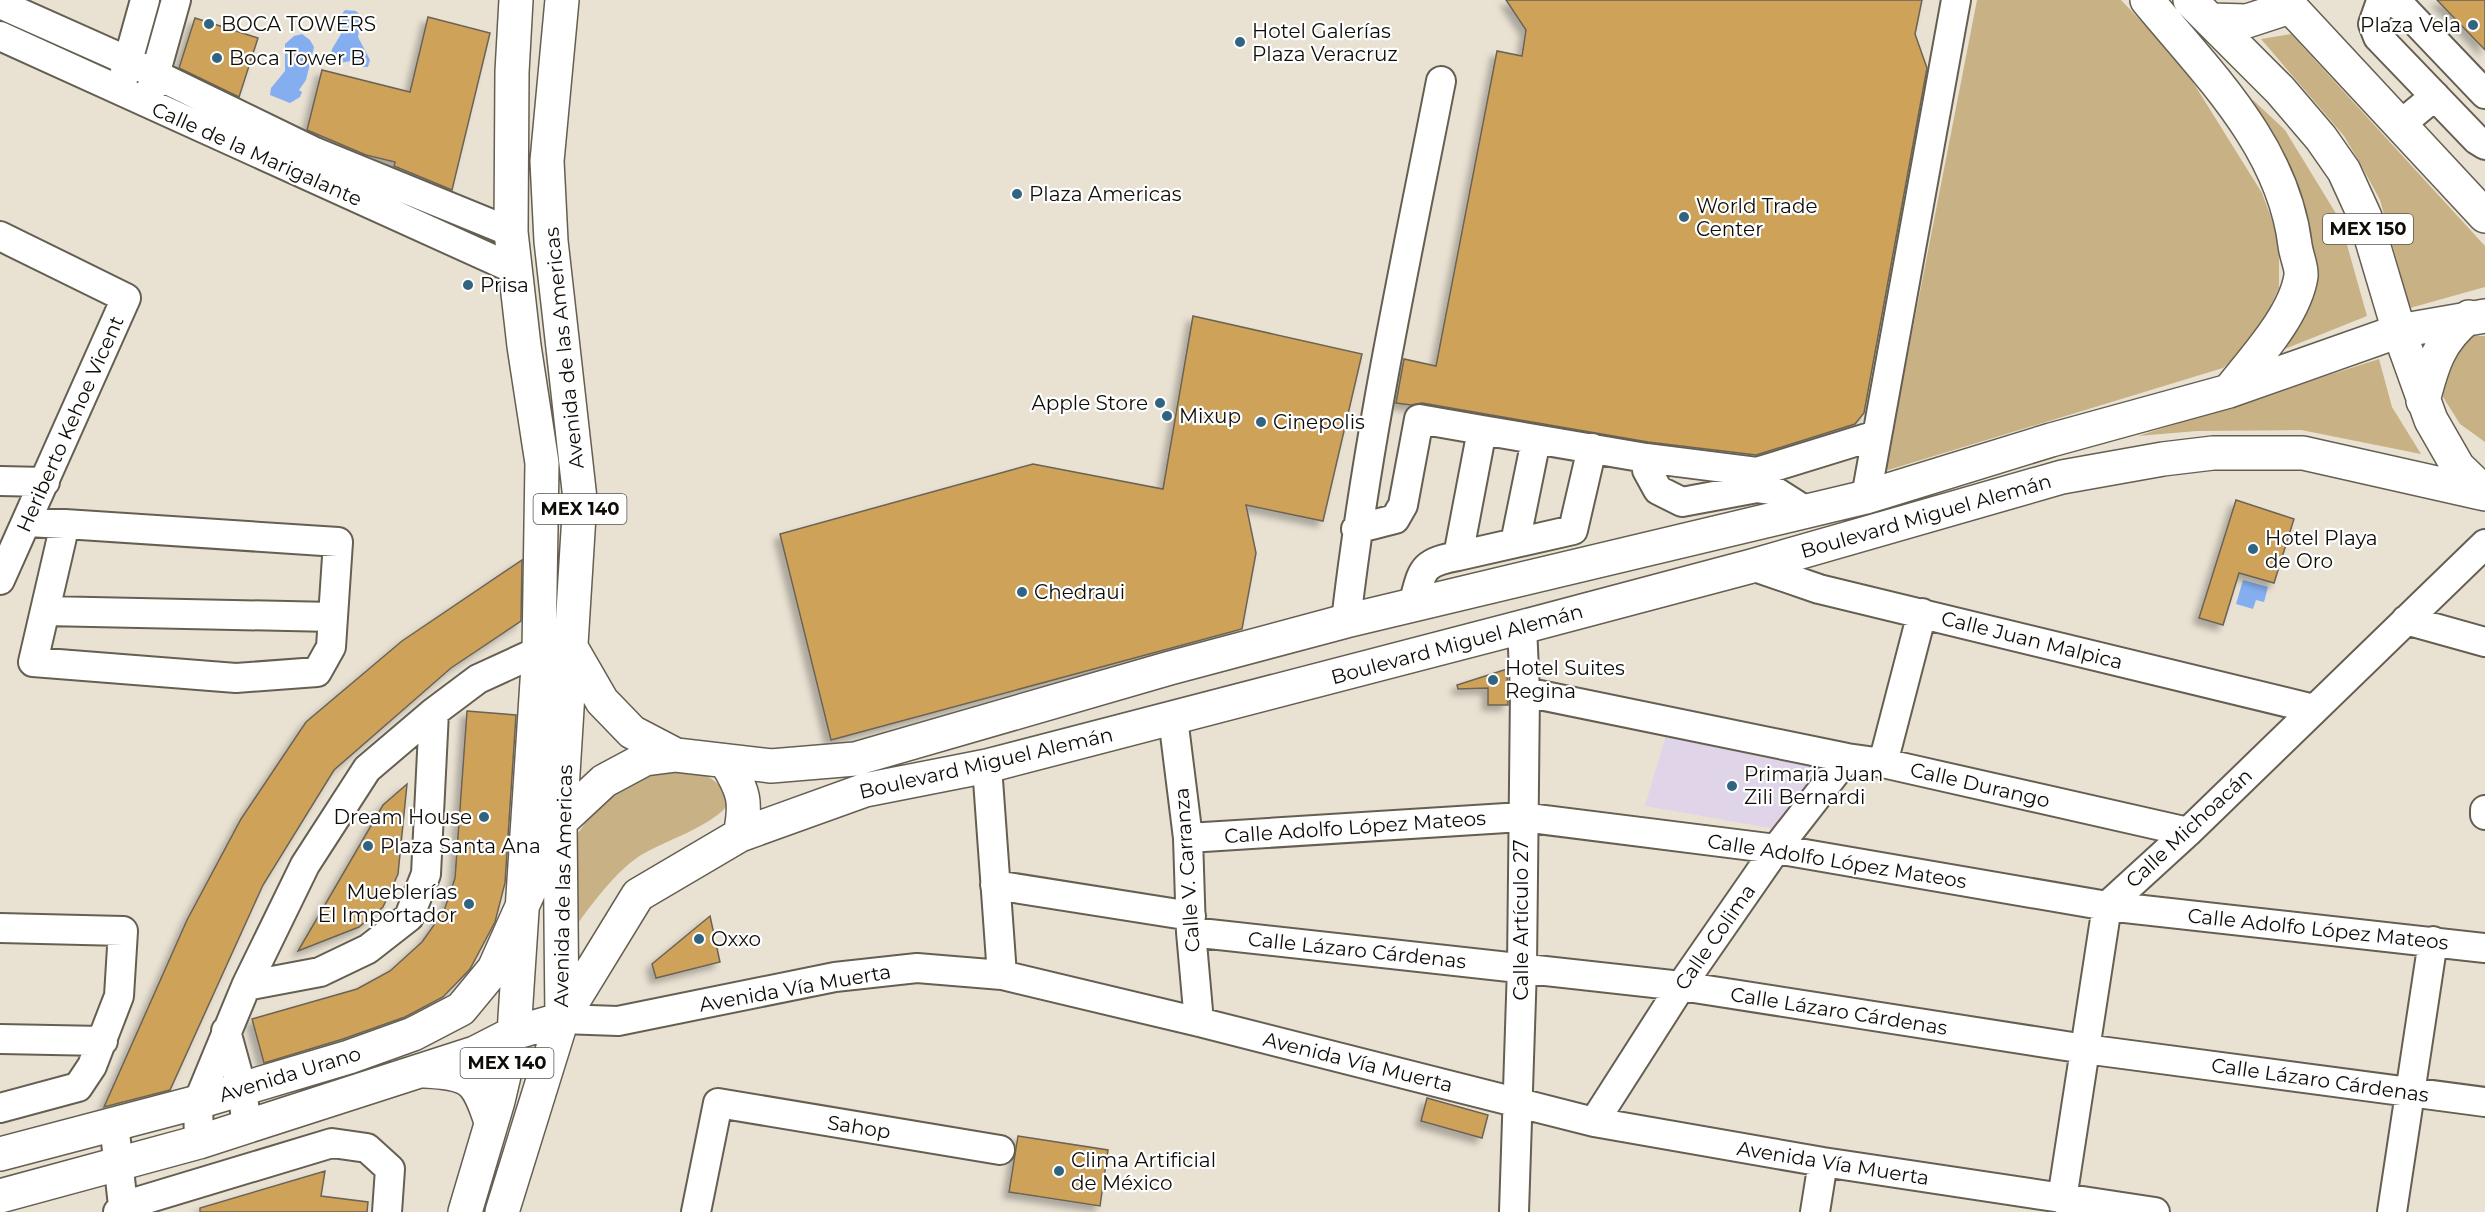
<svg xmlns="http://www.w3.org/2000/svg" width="2485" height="1212" viewBox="0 0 2485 1212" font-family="Montserrat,sans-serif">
	<defs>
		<filter id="shadow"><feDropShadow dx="-5.5" dy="5.5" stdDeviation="3" flood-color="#0004"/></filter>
	</defs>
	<rect width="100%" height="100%" fill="#e9e2d3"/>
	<path fill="#dfd4e8" d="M 1667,732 L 1827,765 L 1782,830 L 1645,806 Z"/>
	<path fill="#c8b285" d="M 1977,0 L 2121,0 L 2181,63 L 2262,193 L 2279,239 L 2279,288 L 2256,337 L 2223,368 L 1885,471 Z
		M 2291,34 L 2485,246 L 2485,287 L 2410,308 L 2380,200 L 2360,163 L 2344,136 L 2261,39 Z
		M 2252,99 L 2285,130 L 2340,220 L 2367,316 L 2277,352 L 2293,181 Z
		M 2466,336 L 2485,336 L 2485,442 L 2460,424 L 2438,389 Z
		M 2379,359 L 2392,407 L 2421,454 L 2301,430 L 2197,431 L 2138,436 Z
		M 660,773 C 692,772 716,768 729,803 C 716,825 661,842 638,857 C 613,875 594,901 576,926 L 572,925 L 578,833 L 597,807 L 616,791 L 643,778 Z"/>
	<path fill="#84aef0" d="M 345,10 L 356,11 L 361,16 L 358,37 L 370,60 L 368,67 L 363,67 L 353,61 C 343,61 337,67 331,56 L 332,49 L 341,34 L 339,18 Z
		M 302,34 L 310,40 L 314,47 L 306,80 L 299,90 L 302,92 L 300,97 L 290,103 L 270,95 L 271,88 L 285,71 L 285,44 L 294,36 Z
		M 2243,580 L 2268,587 L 2264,602 L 2256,600 L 2253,609 L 2236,604 Z"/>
	<path fill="#cea258" stroke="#6b6357" stroke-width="1.5" filter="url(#shadow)" d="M 1506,0 L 1922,0 L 1915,34 L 1927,68 L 1864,413 L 1855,424 L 1756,455 L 1648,442 L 1422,403 L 1411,405 L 1396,403 L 1404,359 L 1436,366 L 1497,51 L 1522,56 L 1526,30 Z
		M 2437,0 L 2485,0 L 2485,50 Z
		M 428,17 L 490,33 L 452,190 L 394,166 L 395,162 L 366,155 L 307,130 L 322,70 L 410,92 Z
		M 195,18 L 258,38 L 239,97 L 179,68 Z
		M 1193,316 L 1362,354 L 1323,521 L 1246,505 L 1256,553 L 1242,629 L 831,740 L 780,534 L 1033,464 L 1163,489 Z
		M 2236,500 L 2294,519 L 2274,583 L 2239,573 L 2223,625 L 2199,618 Z
		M 522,560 L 521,621 L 451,668 L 334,770 L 263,885 L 170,1090 L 104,1107 L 187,920 L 241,819 L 306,722 L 402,641 Z
		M 1507,669 L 1508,705 L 1488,705 L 1488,688 L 1458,689 L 1457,685 Z
		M 467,711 L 516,715 L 505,883 L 495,922 L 470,969 L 443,997 L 405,1017 L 343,1039 L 264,1063 L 252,1019 L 357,989 L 390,971 L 422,942 L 444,911 L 455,878 Z
		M 407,784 L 398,874 L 383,907 L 359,927 L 298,951 L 383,805 Z
		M 710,916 L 720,962 L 656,978 L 652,964 Z
		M 1427,1098 L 1488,1115 L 1482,1138 L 1421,1121 Z
		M 1018,1136 L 1108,1150 L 1100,1206 L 1009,1192 Z
		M 325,1171 L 321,1196 L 368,1202 L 367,1212 L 200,1212 L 200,1208 Z"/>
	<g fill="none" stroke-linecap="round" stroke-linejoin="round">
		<g stroke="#655f52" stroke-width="32">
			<path id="minor" d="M 2386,0 L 2380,4 L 2373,24 L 2378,37 L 2477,140 L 2485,145
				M 2391,0 L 2403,8 L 2485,94
				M 0,4 L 128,61 L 315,152 L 511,232
				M 0,36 L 514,269
				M 123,79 L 145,0
				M 150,93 L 176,0
				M 2400,125 L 2435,96
				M 0,236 L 126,298 L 0,580
				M 1646,458 L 1647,470 L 1658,490 L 1682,502 L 1757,488 L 1773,490 L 1806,511
				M 0,481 L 45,482
				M 1866,497 L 1956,0
				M 27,522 L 65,524 L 338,542 L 331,647 L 317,672 L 236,678 L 33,662 L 65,524
				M 1356,529 L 1395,519 L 1403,505 L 1419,419 L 1482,430
				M 1515,543 L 1536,440
				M 1458,556 L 1573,530 L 1592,448
				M 1752,566 L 1819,589 L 2314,709
				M 1413,604 C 1423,570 1420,563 1458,556 L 1482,430 L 1646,458 L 1757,472 L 1877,435
				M 45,611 L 333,617
				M 2406,620 L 2485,642
				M 1346,621 C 1367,439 1406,260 1441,81
				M 1525,692 L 1847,758 L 1883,763 L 2188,832
				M 1173,718 L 1188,838 L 1191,932 L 1199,1022
				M 1883,763 L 1922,613
				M 987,766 L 1002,975
				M 2485,810 L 2485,815
				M 1188,838 L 1522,817 L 1776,849 L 2107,906 L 2485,948
				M 995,885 L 1191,916
				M 0,928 L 123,931 L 119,996 L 92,1066 L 78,1087 L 0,1108
				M 1191,932 L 1681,986 L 2085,1049 L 2485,1102
				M 246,986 L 320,972 L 368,949 L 409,917 L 426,874 L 434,712
				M 562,1019 L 618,1021 L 835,977 L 917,968 L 1002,975 L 1199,1022 L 1594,1122 L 1823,1162 L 2155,1212
				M 226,1031 L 242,1089 L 247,1127
				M 0,1039 L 103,1041
				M 1594,1122 L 1681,986 L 1776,849 L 1847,758
				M 114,1123 L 123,1206
				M 199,1142 L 198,1102 L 246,986 L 305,865 L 367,769 L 434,712 L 478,679 L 539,651
				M 2062,1199 L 2107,906 L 2188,832 L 2485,544
				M 118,1212 L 123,1206 L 332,1143 L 367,1148 L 390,1169 L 387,1212
				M 696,1212 L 718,1103 L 1000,1150
				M 1514,1212 L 1522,967 L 1525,692 L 1522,627
				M 1815,1212 L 1823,1162
				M 2392,1212 L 2433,941"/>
		</g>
		<g stroke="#655f52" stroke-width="36">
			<path id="major" d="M 2147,0 C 2208,74 2283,146 2295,245 C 2296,255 2302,267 2301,276 C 2295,316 2253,360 2229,391
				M 2190,0 L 2280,90 L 2321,138 L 2344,171 L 2365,217 L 2399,331 L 2431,420 L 2458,467 L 2485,493
				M 2284,0 L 2485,216
				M 2210,20 L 2247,21 L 2290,7
				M 2423,401 C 2432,366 2439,340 2469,317
				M 572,649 L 602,701 L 632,732 L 676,755
				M 726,762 C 744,791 747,802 740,835
				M 425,1071 C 471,1073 477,1079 491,1122
				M 0,1154 L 198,1102 L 349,1057 L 413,1034 L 461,1009 L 494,969 L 560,822 L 604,781 L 645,759 L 676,755 L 771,766 L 855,759 L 1170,668 L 1346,621 L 1866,497 L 2051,440 L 2229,391 L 2399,331 L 2485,316
				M 0,1196 L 199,1142 L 475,1053 L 514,1033 L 562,1019 L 638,895 L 740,835 L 865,790 L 987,766 L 1522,627 L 1752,566 L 2062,477 L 2163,459 L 2213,453 L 2303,453 L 2485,494
				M 465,1212 L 498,1101 L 514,1033 L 539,651 L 542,463 L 524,346 L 511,232 L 512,72 L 516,0
				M 502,1212 L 562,1019 L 560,822 L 580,499 L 551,241 L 547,161 L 562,0"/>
		</g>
		<use href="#minor" stroke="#fff" stroke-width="28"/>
		<use href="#major" stroke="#fff" stroke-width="33"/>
	</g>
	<g fill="#306480" stroke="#fff" stroke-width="2">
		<circle cx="209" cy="24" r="6"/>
		<circle cx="2473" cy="25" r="6"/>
		<circle cx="1240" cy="42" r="6"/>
		<circle cx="217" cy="58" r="6"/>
		<circle cx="1017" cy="194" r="6"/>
		<circle cx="1684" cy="217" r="6"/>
		<circle cx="468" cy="285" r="6"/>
		<circle cx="1160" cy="403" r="6"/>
		<circle cx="1167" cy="416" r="6"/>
		<circle cx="1261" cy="422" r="6"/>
		<circle cx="2253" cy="549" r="6"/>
		<circle cx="1022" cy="592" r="6"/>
		<circle cx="1493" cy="680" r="6"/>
		<circle cx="1732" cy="786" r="6"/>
		<circle cx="484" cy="817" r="6"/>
		<circle cx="368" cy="846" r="6"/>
		<circle cx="469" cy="904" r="6"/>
		<circle cx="699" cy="939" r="6"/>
		<circle cx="1059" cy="1171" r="6"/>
	</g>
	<g text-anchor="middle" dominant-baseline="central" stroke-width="4.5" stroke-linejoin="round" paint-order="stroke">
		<g fill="#fff" stroke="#575652" stroke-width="1.5">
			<rect x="2323" y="214" width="90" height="30" rx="4.5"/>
			<rect x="533.5" y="494" width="93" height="30" rx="4.5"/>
			<rect x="460.5" y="1048" width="93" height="30" rx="4.5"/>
		</g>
		<g font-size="18" font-weight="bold" fill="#0f0d08">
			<text x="2368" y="229">MEX 150</text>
			<text x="580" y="509">MEX 140</text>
			<text x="507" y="1063">MEX 140</text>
		</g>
		<g font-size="20" fill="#0f0d08" stroke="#fff" text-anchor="start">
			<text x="221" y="24">BOCA TOWERS</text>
			<text x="2461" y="25" text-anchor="end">Plaza Vela</text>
			<text x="1252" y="31">Hotel Galerías<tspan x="1252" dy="23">Plaza Veracruz</tspan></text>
			<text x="229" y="58">Boca Tower B</text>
			<text x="1029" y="194">Plaza Americas</text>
			<text x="1696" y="206">World Trade<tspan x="1696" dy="23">Center</tspan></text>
			<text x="480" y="285">Prisa</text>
			<text x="1148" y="403" text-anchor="end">Apple Store</text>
			<text x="1179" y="416">Mixup</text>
			<text x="1273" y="422">Cinepolis</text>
			<text x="2265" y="538">Hotel Playa<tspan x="2265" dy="23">de Oro</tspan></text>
			<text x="1034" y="592">Chedraui</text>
			<text x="1505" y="668">Hotel Suites<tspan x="1505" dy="23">Regina</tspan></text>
			<text x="1744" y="774">Primaria Juan<tspan x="1744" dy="23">Zili Bernardi</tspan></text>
			<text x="472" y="817" text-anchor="end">Dream House</text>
			<text x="380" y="846">Plaza Santa Ana</text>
			<text x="457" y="892" text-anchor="end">Mueblerías<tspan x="457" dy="23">El Importador</tspan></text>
			<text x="711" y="939">Oxxo</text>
			<text x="1071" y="1160">Clima Artificial<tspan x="1071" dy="23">de México</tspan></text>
		</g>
		<g font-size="20" fill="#0f0d08" stroke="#fff">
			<text transform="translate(257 154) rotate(24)">Calle de la Marigalante</text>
			<text transform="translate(564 348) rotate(-96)">Avenida de las Americas</text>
			<text transform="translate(70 424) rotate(-66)">Heriberto Kehoe Vicent</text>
			<text transform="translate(1926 516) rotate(-16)">Boulevard Miguel Alemán</text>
			<text transform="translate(2032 640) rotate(14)">Calle Juan Malpica</text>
			<text transform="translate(1457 644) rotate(-15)">Boulevard Miguel Alemán</text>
			<text transform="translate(986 763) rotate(-13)">Boulevard Miguel Alemán</text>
			<text transform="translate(1980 785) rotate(13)">Calle Durango</text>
			<text transform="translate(1355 827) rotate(-4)">Calle Adolfo López Mateos</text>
			<text transform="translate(2189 828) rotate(-43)">Calle Michoacán</text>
			<text transform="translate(1837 861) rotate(9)">Calle Adolfo López Mateos</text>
			<text transform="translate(1187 870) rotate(-94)">Calle V. Carranza</text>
			<text transform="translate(563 886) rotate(-89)">Avenida de las Americas</text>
			<text transform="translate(1521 920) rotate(-90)">Calle Artículo 27</text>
			<text transform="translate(2318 929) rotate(6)">Calle Adolfo López Mateos</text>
			<text transform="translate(1715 937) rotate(-55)">Calle Colima</text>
			<text transform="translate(1357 950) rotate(6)">Calle Lázaro Cárdenas</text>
			<text transform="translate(795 988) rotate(-10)">Avenida Vía Muerta</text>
			<text transform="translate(1839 1011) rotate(9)">Calle Lázaro Cárdenas</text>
			<text transform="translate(1358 1062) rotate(14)">Avenida Vía Muerta</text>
			<text transform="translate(290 1074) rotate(-17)">Avenida Urano</text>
			<text transform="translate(2320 1080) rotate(8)">Calle Lázaro Cárdenas</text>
			<text transform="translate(859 1127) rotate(9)">Sahop</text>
			<text transform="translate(1833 1163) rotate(9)">Avenida Vía Muerta</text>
		</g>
	</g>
</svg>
